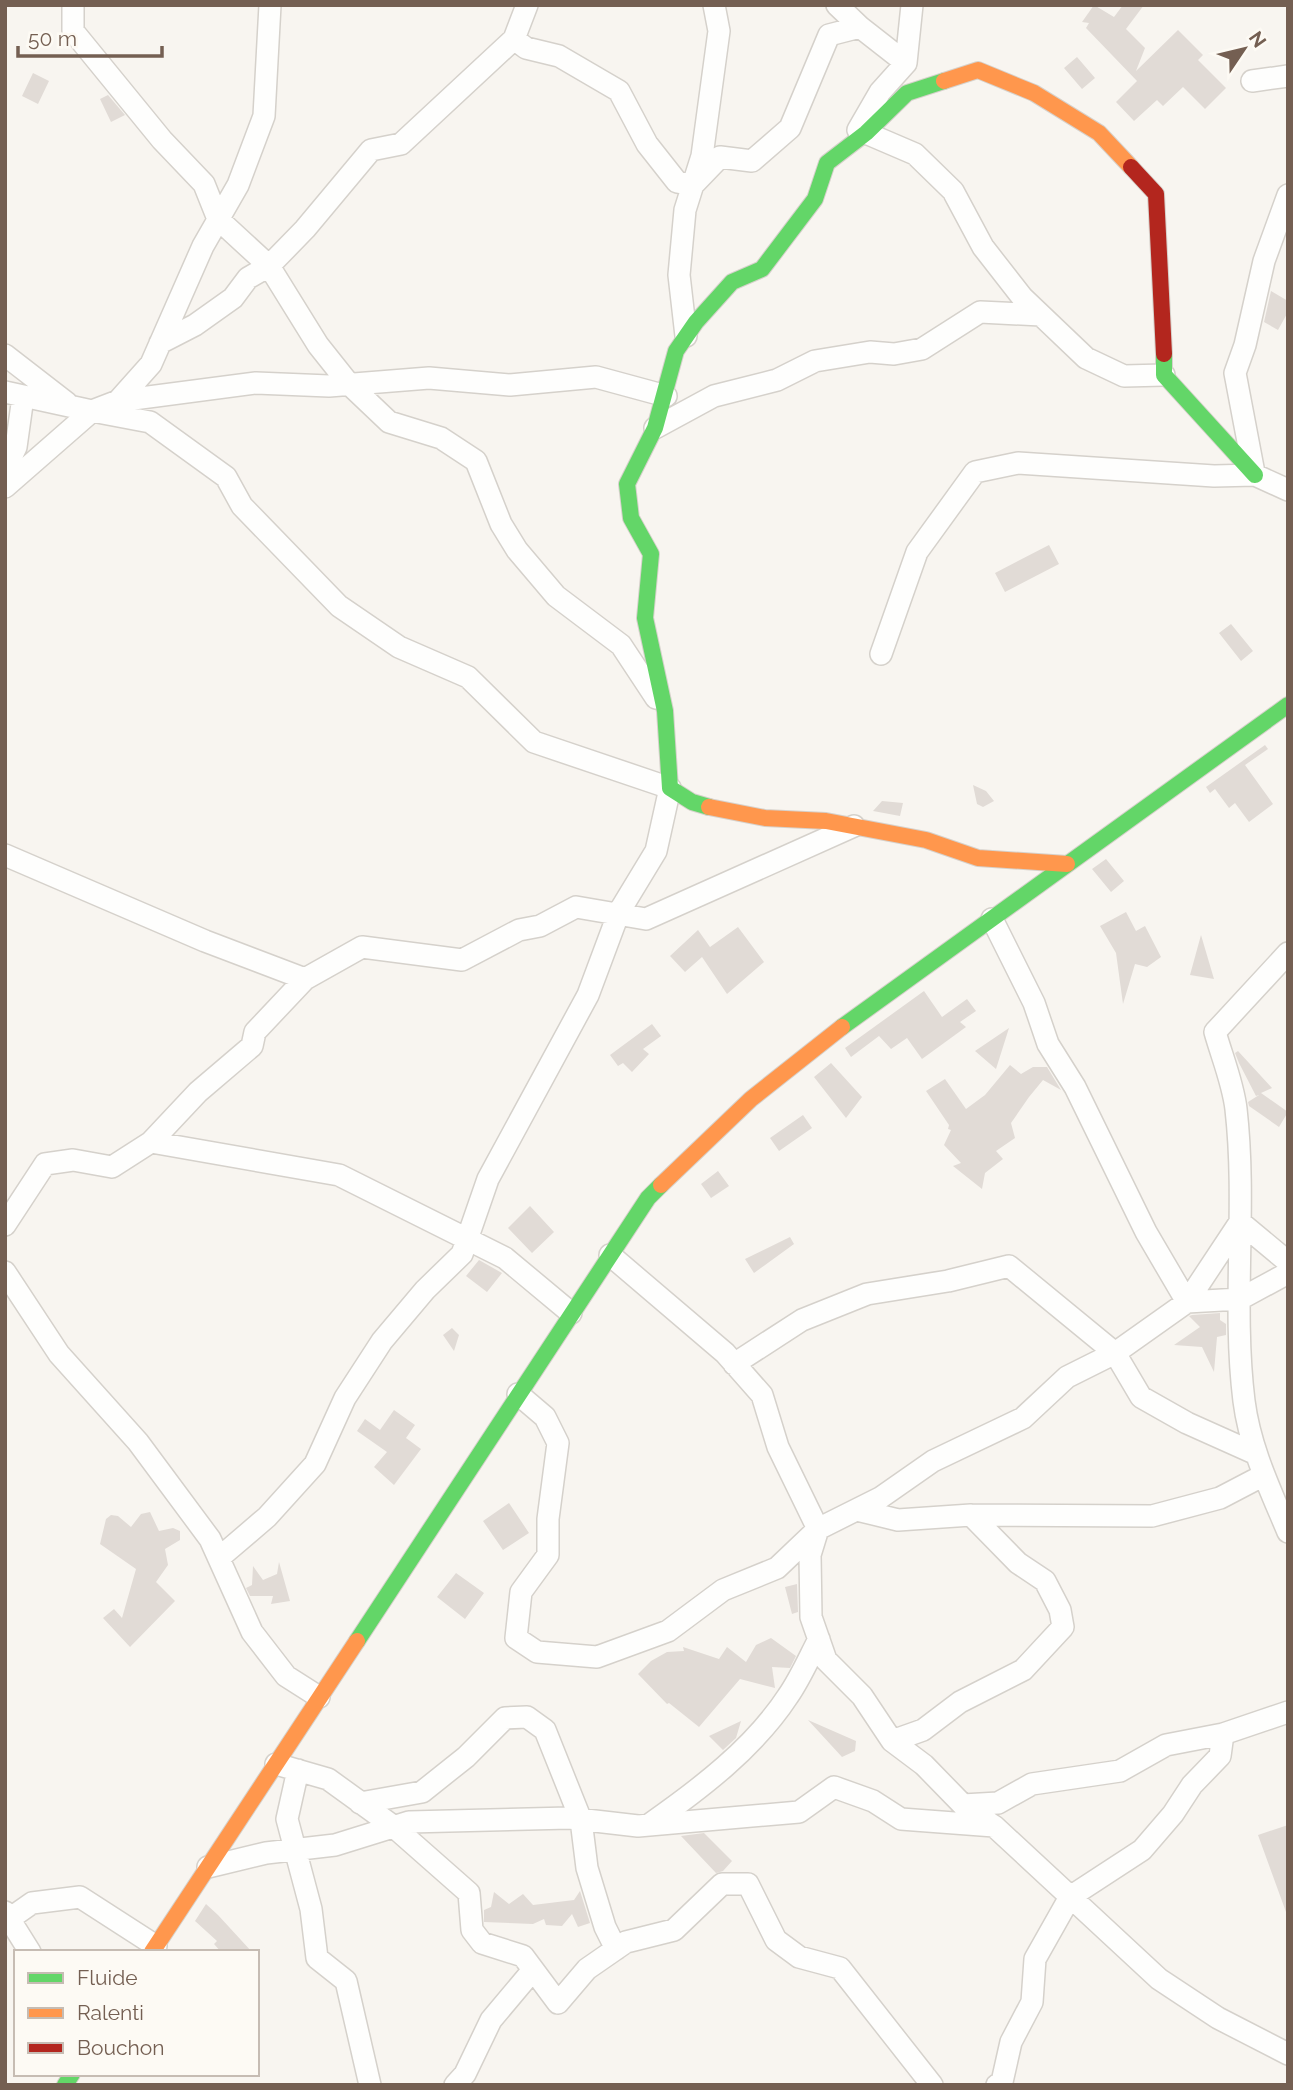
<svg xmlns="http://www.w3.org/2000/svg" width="1293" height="2090" viewBox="0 0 1293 2090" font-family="Raleway,sans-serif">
	<rect width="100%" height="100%" fill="#f8f5f0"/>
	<path fill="#e1dbd6" d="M 1094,5 L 1114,17 L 1123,5 L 1144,5 L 1126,29 L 1145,48 L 1136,71 L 1178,30 L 1203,55 L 1198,60 L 1226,88 L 1205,109 L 1183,87 L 1163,106 L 1157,100 L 1134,121 L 1116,102 L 1137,81 L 1086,28 L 1089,23 L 1082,22 Z
		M 1077,57 L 1095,78 L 1082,89 L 1064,68 Z
		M 33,73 L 49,81 L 38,104 L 22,96 Z
		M 108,95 L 125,115 L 111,122 L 100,99 Z
		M 1271,291 L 1288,301 L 1288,312 L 1278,330 L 1264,322 Z
		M 1049,545 L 1059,564 L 1005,592 L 995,573 Z
		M 1231,624 L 1253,651 L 1241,661 L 1219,633 Z
		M 1265,745 L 1268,749 L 1245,765 L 1273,804 L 1249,822 L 1235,803 L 1229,808 L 1215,789 L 1210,793 L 1206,787 Z
		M 973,785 L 986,791 L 994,801 L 983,807 L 977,804 Z
		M 882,801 L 903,803 L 900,816 L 873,811 Z
		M 1106,859 L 1124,881 L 1111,892 L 1092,869 Z
		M 1126,912 L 1136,931 L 1145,926 L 1161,957 L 1147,967 L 1135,964 L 1123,1004 L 1116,953 L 1100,926 Z
		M 738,927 L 764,962 L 727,994 L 702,957 L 685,972 L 670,956 L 698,930 L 710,947 Z
		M 1201,935 L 1214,979 L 1190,975 Z
		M 924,991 L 942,1017 L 967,999 L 976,1011 L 960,1022 L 966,1027 L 922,1059 L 907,1038 L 891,1049 L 879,1036 L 851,1057 L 845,1048 Z
		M 652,1024 L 661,1036 L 643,1049 L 649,1054 L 632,1072 L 623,1063 L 618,1066 L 610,1055 Z
		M 1009,1028 L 996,1069 L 975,1051 Z
		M 1238,1051 L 1272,1088 L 1261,1093 L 1288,1112 L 1279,1127 L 1249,1106 L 1248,1102 L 1259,1095 L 1256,1096 L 1239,1063 L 1235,1053 Z
		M 831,1063 L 862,1097 L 846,1118 L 814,1077 Z
		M 1010,1065 L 1021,1074 L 1033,1067 L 1047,1067 L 1061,1090 L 1043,1080 L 1029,1097 L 1011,1123 L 1015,1138 L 996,1151 L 1003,1159 L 985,1173 L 982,1189 L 953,1166 L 961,1163 L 944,1145 L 951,1130 L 948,1129 L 949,1125 L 926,1091 L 945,1079 L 966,1109 L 985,1095 Z
		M 803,1115 L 812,1128 L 779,1151 L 770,1138 Z
		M 718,1171 L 729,1186 L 711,1198 L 701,1184 Z
		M 530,1206 L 554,1232 L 532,1253 L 508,1228 Z
		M 790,1237 L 794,1244 L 754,1273 L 745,1259 Z
		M 479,1260 L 502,1273 L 487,1292 L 466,1276 Z
		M 1220,1313 L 1220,1320 L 1226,1324 L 1226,1335 L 1217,1337 L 1214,1372 L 1202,1347 L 1174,1345 L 1200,1327 L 1189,1316 L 1192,1315 Z
		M 452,1328 L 459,1335 L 454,1351 L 443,1335 Z
		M 394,1410 L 415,1425 L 406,1438 L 421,1449 L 394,1485 L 374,1467 L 387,1452 L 357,1431 L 365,1419 L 380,1430 Z
		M 509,1503 L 529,1533 L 503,1550 L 483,1521 Z
		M 150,1512 L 159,1531 L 173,1528 L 180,1531 L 180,1540 L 165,1549 L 168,1565 L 156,1582 L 175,1601 L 130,1647 L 103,1618 L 114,1609 L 122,1618 L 136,1569 L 100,1544 L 106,1519 L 111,1515 L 118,1516 L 131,1527 L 141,1514 Z
		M 279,1562 L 290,1601 L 271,1604 L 273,1596 L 250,1596 L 246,1588 L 252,1585 L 253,1566 L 263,1580 L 277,1574 Z
		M 456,1573 L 484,1593 L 465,1619 L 437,1597 Z
		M 797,1584 L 798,1612 L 792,1614 L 785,1587 Z
		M 771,1638 L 796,1656 L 790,1668 L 772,1667 L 775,1688 L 740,1679 L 699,1727 L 669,1703 L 667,1704 L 638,1674 L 651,1661 L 667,1652 L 684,1651 L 683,1647 L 719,1659 L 727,1647 L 746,1662 L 756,1645 Z
		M 808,1720 L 856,1741 L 855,1751 L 842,1757 Z
		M 741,1721 L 736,1738 L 723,1750 L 709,1736 Z
		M 1288,1825 L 1288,1912 L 1286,1912 L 1258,1835 Z
		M 704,1833 L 732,1861 L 723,1871 L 716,1873 L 681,1836 Z
		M 580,1891 L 590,1923 L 578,1927 L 572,1914 L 562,1926 L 546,1925 L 544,1919 L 533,1924 L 484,1922 L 484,1910 L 491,1907 L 494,1892 L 509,1904 L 523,1894 L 533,1905 L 574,1900 Z
		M 206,1904 L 218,1915 L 252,1952 L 221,1952 L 214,1944 L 217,1941 L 195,1921 Z"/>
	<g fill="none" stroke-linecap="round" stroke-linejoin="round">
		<g stroke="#d5d1cb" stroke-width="24">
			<path id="street" d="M 73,5 L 73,31 L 162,140 L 204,184 L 218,219 L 269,266 L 318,345 L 349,384 L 389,422 L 441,438 L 476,461 L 501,524 L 517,550 L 556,596 L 621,645 L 656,698
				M 527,5 L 514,39 L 526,48 L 559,56 L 619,91 L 647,144 L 677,182 L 693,185 L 720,157 L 752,161 L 790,128 L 829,35 L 860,27 L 906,63 L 912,5
				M 837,5 L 860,27
				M 1252,81 L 1288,76
				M 858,130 L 880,92 L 906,63
				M 866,133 L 915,154 L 953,191 L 983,247 L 1022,297 L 1086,358 L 1124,376 L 1164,375
				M 686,336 L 679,275 L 685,210 L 702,156 L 719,31 L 714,5
				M 160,343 L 195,325 L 233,298 L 248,278 L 269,266 L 305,229 L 371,150 L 401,144 L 514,39
				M 5,355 L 67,403
				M 5,392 L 92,411 L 118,401 L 256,383 L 329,386 L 429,378 L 510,385 L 596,377 L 666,396
				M 118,401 L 151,364 L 203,246 L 238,185 L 264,116 L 270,5
				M 655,428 L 714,396 L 777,380 L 815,361 L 870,352 L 894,354 L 922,349 L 980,312 L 1041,315
				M 5,470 L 16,447 L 23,397
				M 1254,473 L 1235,373 L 1245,345 L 1264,261 L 1288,195
				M 5,487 L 92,411 L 150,422 L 226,477 L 242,506 L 339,606 L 399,647 L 468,677 L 534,742 L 670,788 L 656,851 L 619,912 L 588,995 L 488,1179 L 462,1254 L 425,1290 L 382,1341 L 345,1398 L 315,1464 L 267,1517 L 219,1558
				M 881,654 L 917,552 L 975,472 L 1018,463 L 1214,476 L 1255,475 L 1288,490
				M 5,855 L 205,941 L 305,979
				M 992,919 L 1034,1003 L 1048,1044 L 1075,1087 L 1146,1232 L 1187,1302 L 1240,1222 L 1288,1262
				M 1288,953 L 1215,1032 C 1222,1057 1233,1083 1236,1109 C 1247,1206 1232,1305 1244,1401 C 1250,1448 1270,1489 1288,1532
				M 151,1142 L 339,1175 L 505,1258 L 571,1313
				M 5,1225 L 45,1164 L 73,1160 L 112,1167 L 151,1142 L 198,1092 L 252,1046 L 255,1032 L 305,979 L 362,947 L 462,960 L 519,930 L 540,926 L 576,907 L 646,919 L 854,826
				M 610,1255 L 725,1353 L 762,1395 L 778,1447 L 818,1529 L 810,1555 L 811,1617 L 826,1660 L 862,1696 L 892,1741 L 924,1765 L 963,1805 L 992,1825
				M 5,1272 L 59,1354 L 138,1442 L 210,1539 L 252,1632 L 286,1676 L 319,1697
				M 734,1364 L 802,1320 L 867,1294 L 948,1281 L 1009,1266 L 1115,1353 L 1141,1397 L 1187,1423 L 1254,1453
				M 518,1394 L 545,1417 L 558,1443 L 548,1519 L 548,1555 L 521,1592 L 516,1638 L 537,1652 L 597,1657 L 668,1631 L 723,1590 L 777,1568 L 818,1529 L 880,1498 L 933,1461 L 1023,1418 L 1067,1377 L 1115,1353 L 1187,1302 L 1240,1299 L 1288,1273
				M 857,1510 L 898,1520 L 971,1515 L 1152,1516 L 1220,1498 L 1264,1475
				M 1223,1734 L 1288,1712
				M 892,1741 L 923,1730 L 960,1702 L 1023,1670 L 1063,1627 L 1060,1610 L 1045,1581 L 1018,1563 L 971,1515
				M 276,1764 L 328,1779 L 393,1826 L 469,1893 L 472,1930 L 482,1943 L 523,1956 L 558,2003 L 587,1969 L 626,1942 L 674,1930 L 722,1884 L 748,1884 L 776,1940 L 799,1957 L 840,1968 L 932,2085
				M 298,1770 L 287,1819 L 311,1909 L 317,1958 L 346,1981 L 370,2085
				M 360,1803 L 422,1792 L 466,1757 L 505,1718 L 527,1717 L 545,1730 L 581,1820 L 587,1868 L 605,1927 L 616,1949
				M 963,1805 L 998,1803 L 1032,1784 L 1120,1771 L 1166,1745 L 1223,1734 L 1220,1756 L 1192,1785 L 1173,1814 L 1142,1850 L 1070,1897 L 1035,1959 L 1032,2002 L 1011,2042 L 1002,2082 L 997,2085
				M 650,1824 C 700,1789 754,1748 788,1696 C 800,1679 809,1658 819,1639
				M 208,1867 L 266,1853 L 335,1845 L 409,1822 L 569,1818 L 638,1826 L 799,1812 L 834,1787 L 873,1801 L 901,1819 L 994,1826 L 1159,1979 L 1218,2018 L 1288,2054
				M 5,1912 L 30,1952
				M 5,1922 L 32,1903 L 80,1897 L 156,1946
				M 455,2085 L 465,2074 L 491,2020 L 533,1970"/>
		</g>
		<g stroke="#d6d1cb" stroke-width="18">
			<path id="fast" d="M 1164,354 L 1164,375 L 1255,475
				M 709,807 L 692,802 L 670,788 L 665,711 L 645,618 L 651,554 L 631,518 L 627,484 L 655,428 L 676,351 L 696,322 L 732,282 L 762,269 L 815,199 L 827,163 L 866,133 L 907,93 L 944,81
				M 842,1027 L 1288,705
				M 357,1641 L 648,1198 L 661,1185
				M 65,2085 L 72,2074"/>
		</g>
		<g stroke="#d6d1cb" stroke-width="18">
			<path id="slow" d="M 944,81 L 978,70 L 1034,93 L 1099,133 L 1131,167
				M 709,807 L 765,818 L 826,821 L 926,840 L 978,858 L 1067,864
				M 661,1185 L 751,1099 L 842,1027
				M 152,1952 L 357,1641"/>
		</g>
		<g stroke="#d6d1cb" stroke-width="18">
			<path id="jam" d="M 1131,167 L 1156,194 L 1164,354"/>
		</g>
		<use href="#street" stroke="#fefefd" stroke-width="21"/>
		<use href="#fast" stroke="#63d668" stroke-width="16"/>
		<use href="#slow" stroke="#ff974d" stroke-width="16"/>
		<use href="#jam" stroke="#b3261e" stroke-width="16"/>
	</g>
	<rect width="1293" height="2090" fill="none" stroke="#745f52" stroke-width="14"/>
	<rect x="14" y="1950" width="245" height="126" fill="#fdfaf4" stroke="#c6bcb3" stroke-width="2"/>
	<rect x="28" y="1973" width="35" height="10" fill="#63d668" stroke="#c6bcb3" stroke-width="2"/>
	<text x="77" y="1985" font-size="21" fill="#745f52">Fluide</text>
	<rect x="28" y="2008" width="35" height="10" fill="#ff974d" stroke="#c6bcb3" stroke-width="2"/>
	<text x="77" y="2020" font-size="21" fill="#745f52">Ralenti</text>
	<rect x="28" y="2043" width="35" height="10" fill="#b3261e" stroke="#c6bcb3" stroke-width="2"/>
	<text x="77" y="2055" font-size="21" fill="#745f52">Bouchon</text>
	<g transform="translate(1244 49) rotate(55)" stroke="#fdfaf4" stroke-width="5" paint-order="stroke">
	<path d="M0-5L12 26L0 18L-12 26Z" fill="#745f52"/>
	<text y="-10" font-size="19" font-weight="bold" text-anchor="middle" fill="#745f52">N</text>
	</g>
	<path d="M18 46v10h144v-10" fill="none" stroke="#745f52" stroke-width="3.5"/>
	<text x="28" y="46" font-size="21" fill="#745f52" stroke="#fdfaf4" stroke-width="5" paint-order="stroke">50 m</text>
</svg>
